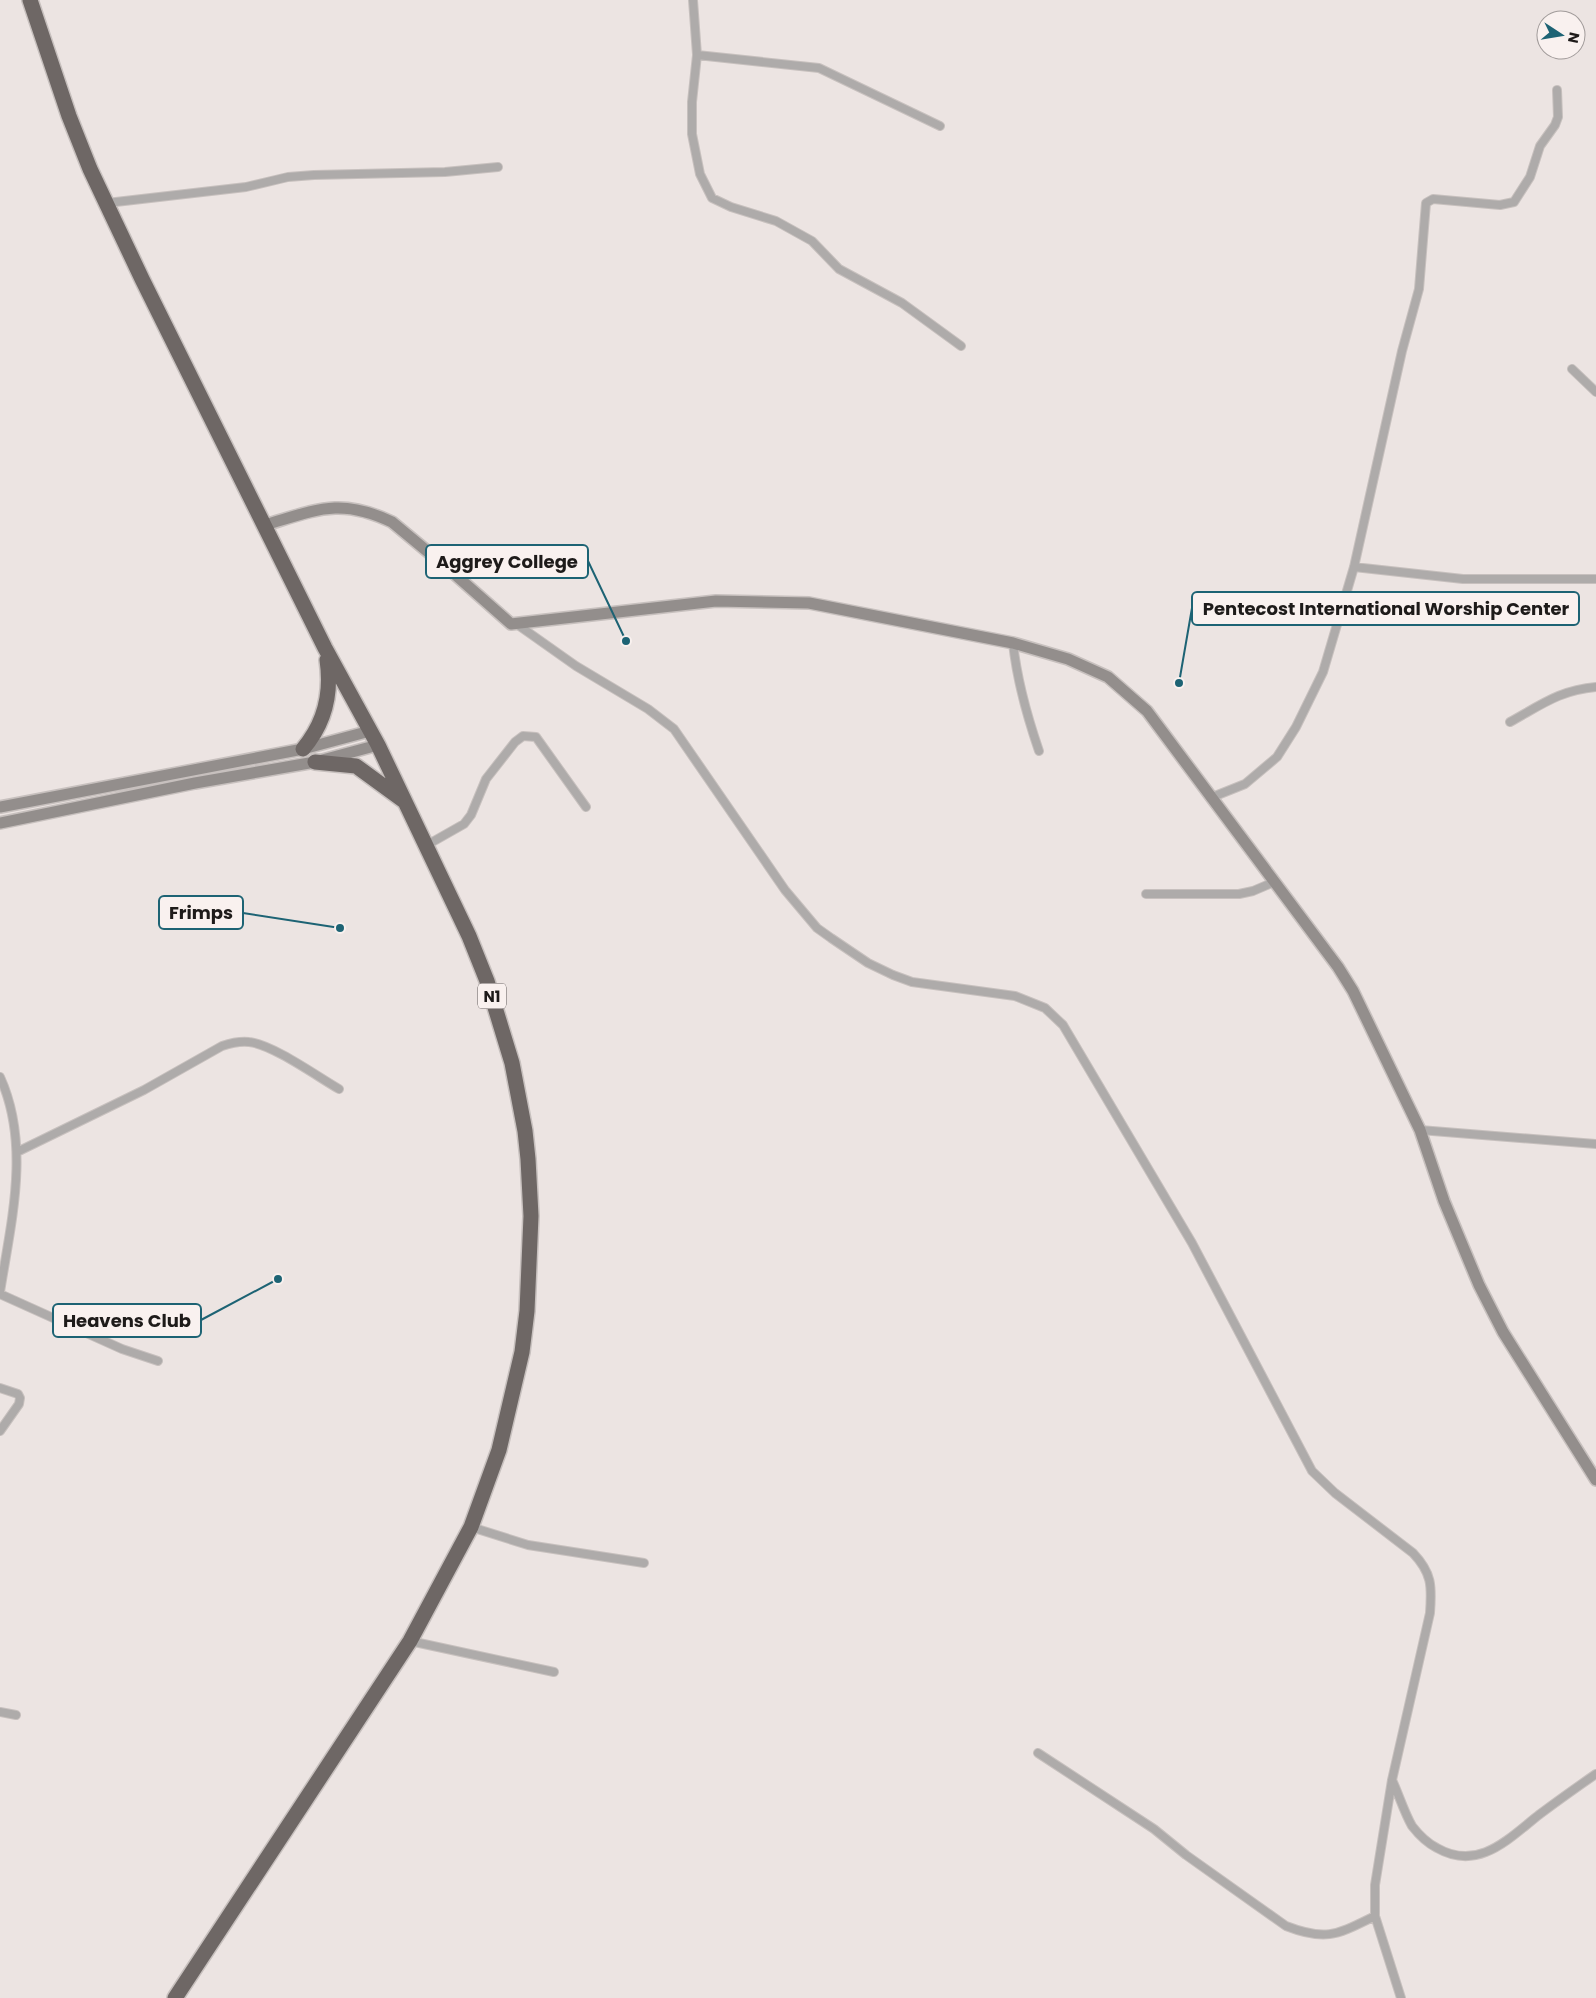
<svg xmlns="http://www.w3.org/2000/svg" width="1596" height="1998" viewBox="0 0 1596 1998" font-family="Poppins,sans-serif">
	<rect width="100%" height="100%" fill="#ece4e2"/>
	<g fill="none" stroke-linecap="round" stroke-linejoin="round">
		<g stroke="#c7c0be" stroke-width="10">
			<path id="street" d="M 693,0 L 697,55 L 692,102 L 692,134 L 700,174 L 712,198 L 731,207 L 776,221 L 812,241 L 839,269 L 902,303 L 961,346
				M 697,55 L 819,68 L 940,126
				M 107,203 L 246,187 L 288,177 L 314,175 L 445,172 L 498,167
				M 1572,369 L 1596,392
				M 1354,567 L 1463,579 L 1596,579
				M 518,625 L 576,666 L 648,709 L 674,729 L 785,890 L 817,928 L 831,938 L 868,963 L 893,975 L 912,982 L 1015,996 L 1045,1008 L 1063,1025 L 1192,1243 L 1312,1471 L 1335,1493 L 1413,1553 C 1432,1573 1432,1586 1430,1613 L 1392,1780 L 1375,1885 L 1375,1916 L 1401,1998
				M 1013,643 C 1017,681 1027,716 1039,751
				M 1510,722 C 1541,705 1560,690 1596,687
				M 1210,798 L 1245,784 L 1277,757 L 1296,727 L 1323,672 L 1354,567 L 1402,351 L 1419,289 L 1426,203 L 1433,199 L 1500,205 L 1514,202 L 1530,177 L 1540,146 L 1555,125 L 1558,117 L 1557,90
				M 427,845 L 464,824 L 471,815 L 486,779 L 515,742 L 523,736 L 536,737 L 586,807
				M 1146,894 L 1239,894 L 1253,891 L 1274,882
				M 0,1077 C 31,1145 11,1222 0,1292
				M 1420,1130 L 1596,1144
				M 17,1152 L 144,1090 L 222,1046 C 231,1043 240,1041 249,1042 C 272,1044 318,1077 339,1089
				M 0,1294 L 122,1349 L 158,1361
				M 0,1388 L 18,1394 L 20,1398 L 19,1404 L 0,1431
				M 471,1527 L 528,1545 L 644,1563
				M 410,1641 L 554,1672
				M 0,1712 L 16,1715
				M 1038,1753 L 1154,1829 L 1186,1855 L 1286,1926 C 1327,1942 1338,1934 1375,1916
				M 1392,1780 C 1399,1795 1404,1812 1412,1826 C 1419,1835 1427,1843 1437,1848 C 1479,1872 1509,1838 1540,1814 C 1559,1800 1577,1787 1596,1774"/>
		</g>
		<g stroke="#c7c0be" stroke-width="14">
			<path id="secondary" d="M 265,525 C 316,510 340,497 392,522 L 451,571 L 511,624 L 716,601 L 809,603 L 1013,643 L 1068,659 L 1108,677 L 1147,711 L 1338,967 L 1353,991 L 1420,1130 L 1444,1201 L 1479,1285 L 1503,1332 L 1596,1480
				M 0,807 L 303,749 L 370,731
				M 0,823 L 195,783 L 315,762 L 378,745"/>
		</g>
		<g stroke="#c7c0be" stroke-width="18">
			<path id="highway" d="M 30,0 L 69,116 L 90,169 L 142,279 L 325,648 L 378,745 L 469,936 L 487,981 L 512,1063 L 525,1131 L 528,1159 L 531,1216 L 527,1311 L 522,1352 L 499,1450 L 471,1527 L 410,1641 L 175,1998
				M 303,749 C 325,723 332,693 327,660
				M 315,762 L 356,766 L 404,801"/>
		</g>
		<use href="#street" stroke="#aeabaa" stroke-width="8"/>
		<use href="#secondary" stroke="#938e8c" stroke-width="11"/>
		<use href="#highway" stroke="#6e6765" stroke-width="15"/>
	</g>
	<g text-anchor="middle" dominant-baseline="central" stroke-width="5" stroke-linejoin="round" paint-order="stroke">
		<rect fill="#f9f1ef" stroke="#605b5a" stroke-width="1" x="478" y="983.5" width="28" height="25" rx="4"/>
		<g font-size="15" font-weight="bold" fill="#1e1b1a">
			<text x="492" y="996">N1</text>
		</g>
	</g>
	<path fill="none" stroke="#1d6374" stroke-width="2" d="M626 641L588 561M1179 683L1192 608M340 928L243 913M278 1279L201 1320"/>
	<g fill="#1d6374" stroke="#f9f1ef" stroke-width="2">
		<circle cx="626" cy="641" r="5"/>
		<circle cx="1179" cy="683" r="5"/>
		<circle cx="340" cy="928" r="5"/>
		<circle cx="278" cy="1279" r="5"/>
	</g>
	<g fill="#f9f1ef" stroke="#1d6374" stroke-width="2">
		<rect x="426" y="545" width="162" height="33" rx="5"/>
		<rect x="1192" y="592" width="387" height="33" rx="5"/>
		<rect x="159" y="896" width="84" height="33" rx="5"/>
		<rect x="53" y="1304" width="148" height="33" rx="5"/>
	</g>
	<g font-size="18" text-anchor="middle" font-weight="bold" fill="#1e1b1a">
		<text x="507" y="568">Aggrey College</text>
		<text x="1386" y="615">Pentecost International Worship Center</text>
		<text x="201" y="919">Frimps</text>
		<text x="127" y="1327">Heavens Club</text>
	</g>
	<g transform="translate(1561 35) rotate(102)"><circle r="24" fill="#f9f1ef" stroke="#a19b9a"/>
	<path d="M0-4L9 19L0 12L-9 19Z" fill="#1d6374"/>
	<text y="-8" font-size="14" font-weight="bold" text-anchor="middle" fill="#1e1b1a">N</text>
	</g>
</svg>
